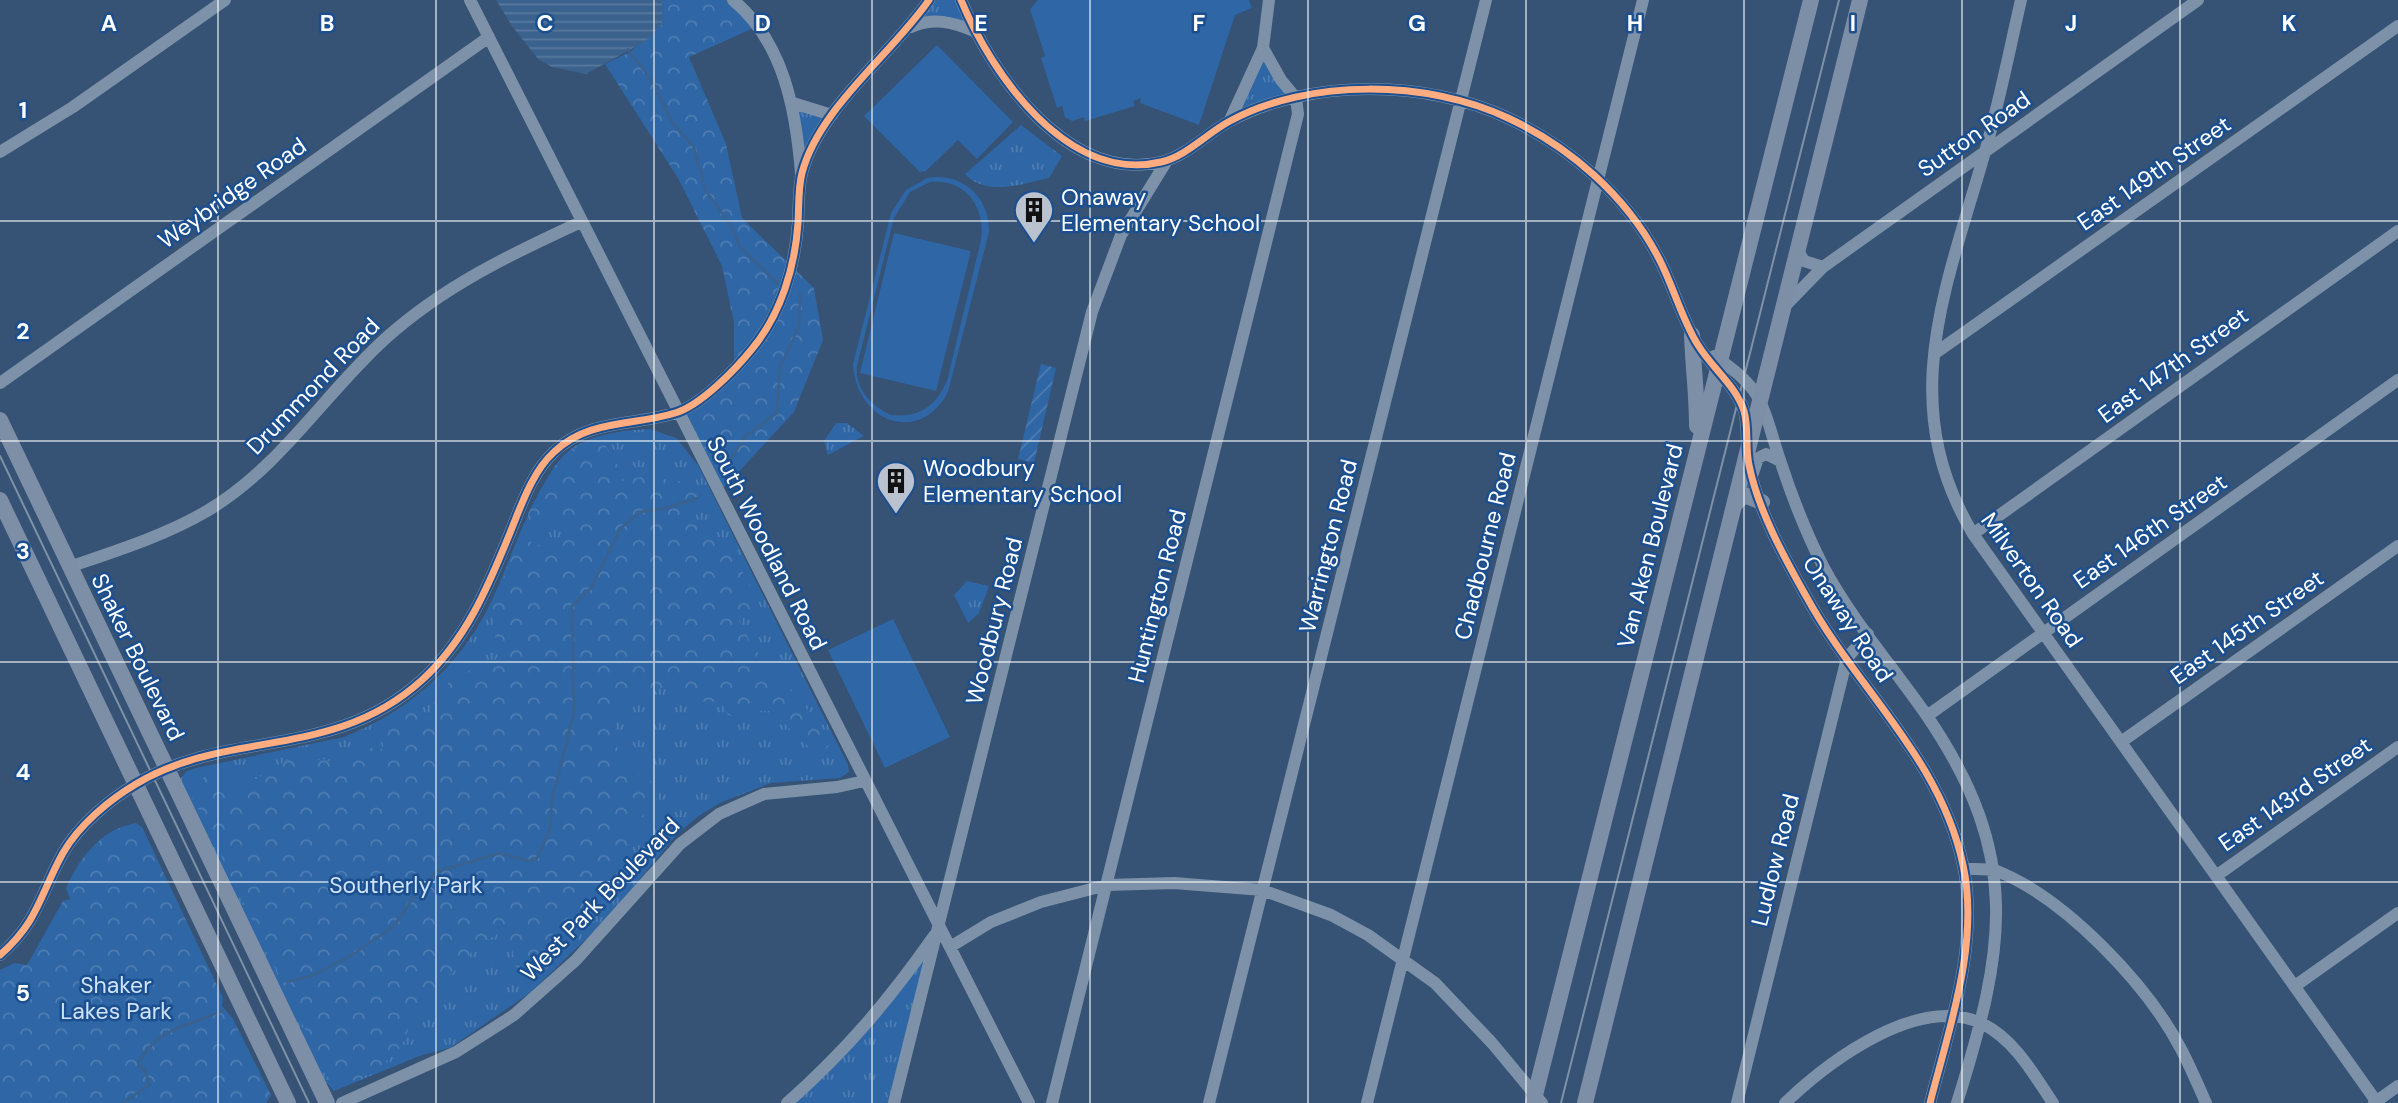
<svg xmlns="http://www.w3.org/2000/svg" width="2398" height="1103" viewBox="0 0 2398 1103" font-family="'DM Sans',sans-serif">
	<defs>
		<pattern id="grass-tufts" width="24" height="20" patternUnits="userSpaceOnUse" patternTransform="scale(1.75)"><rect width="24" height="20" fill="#2f66a5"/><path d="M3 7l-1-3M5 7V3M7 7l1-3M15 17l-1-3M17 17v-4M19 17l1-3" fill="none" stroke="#4e7db2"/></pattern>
		<pattern id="forest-crowns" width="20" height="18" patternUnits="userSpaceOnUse" patternTransform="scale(1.75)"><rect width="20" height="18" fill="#2f66a5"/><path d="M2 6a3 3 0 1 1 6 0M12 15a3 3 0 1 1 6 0" fill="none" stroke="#4e7db2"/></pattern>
		<pattern id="garden-furrows" width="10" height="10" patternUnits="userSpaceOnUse" patternTransform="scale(1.75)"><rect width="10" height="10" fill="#2f66a5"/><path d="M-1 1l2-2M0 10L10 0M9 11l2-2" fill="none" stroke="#4e7db2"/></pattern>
		<pattern id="water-rules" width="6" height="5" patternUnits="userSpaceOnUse" patternTransform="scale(1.75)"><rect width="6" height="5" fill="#3b618d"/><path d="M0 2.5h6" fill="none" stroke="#58799e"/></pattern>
	</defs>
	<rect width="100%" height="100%" fill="#365274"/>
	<path fill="url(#grass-tufts)" d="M 929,0 L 961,0 L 974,31 L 956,24 L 910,27 Z
		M 1263,48 L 1296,98 L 1230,120 Z
		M 793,103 L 832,115 L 801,173 Z
		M 1021,125 L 1062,156 L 1049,178 C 1022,184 986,197 965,174 Z
		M 836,423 L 847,423 L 864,436 L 828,455 L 824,441 Z
		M 650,429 L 676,438 L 698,465 L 848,765 L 849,772 L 840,778 L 771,783 L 722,802 L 700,815 L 678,833 L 607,919 L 531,992 L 450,1048 L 422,1055 L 334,1091 L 322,1078 L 180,779 L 187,771 L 196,768 L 344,737 C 407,712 457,669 488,608 C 505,574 516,538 533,505 C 544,484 556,457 577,445 C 598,433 626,430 650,429 Z
		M 967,581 L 989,586 L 979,613 L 968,623 L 954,595 Z
		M 940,928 L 894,1103 L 787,1103 L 819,1074 Z"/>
	<path fill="url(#forest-crowns)" d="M 662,0 L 733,0 L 758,26 L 689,57 L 726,144 L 742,218 L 814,288 L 823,340 L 794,412 L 719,493 L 678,413 L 734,370 L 734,323 L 722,266 L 678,178 L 605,64 L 630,52 L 662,24 Z
		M 593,439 L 603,442 L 617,464 L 622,481 L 640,477 L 650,470 L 661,473 L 664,484 L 689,479 L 698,489 L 701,504 L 690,511 L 703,527 L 727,542 L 761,608 L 737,615 C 755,666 806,696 831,744 L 818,756 L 772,711 L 759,711 L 749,723 L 728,715 L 721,702 L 691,701 L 678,681 L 655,691 L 634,687 L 614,713 L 616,745 L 629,772 L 647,778 L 661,790 C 647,827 619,812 636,861 L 582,917 L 578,937 L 535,981 L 518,977 L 511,944 L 498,933 L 474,949 L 460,967 L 443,979 L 432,1002 L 416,1007 C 411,1019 407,1038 399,1049 C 387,1064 350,1090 331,1083 L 189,790 L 200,785 L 207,770 L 218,764 L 223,765 L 228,786 L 236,789 L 249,776 L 257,779 C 268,770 288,757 303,757 C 312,758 315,762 324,759 L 344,769 L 370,748 L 383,749 L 382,726 L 390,715 L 403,706 L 429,716 C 441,682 455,672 490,666 L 498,656 L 492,614 L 493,601 L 521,537 L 537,545 L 563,544 L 568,531 L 565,520 L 554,518 L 534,521 L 528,514 C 544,483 558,452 593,439 Z
		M 136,823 L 142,827 L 223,998 L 222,1006 L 233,1019 L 271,1095 L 266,1103 L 0,1103 L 0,970 L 14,963 L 27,965 L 63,901 L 70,899 L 66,888 C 80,857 101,829 136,823 Z"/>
	<path fill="url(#garden-furrows)" d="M 1041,364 L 1056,368 L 1034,463 L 1018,459 Z"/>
	<path fill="#2f66a5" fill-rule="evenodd" d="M 1038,0 L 1249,0 L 1252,8 L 1235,15 L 1199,125 L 1140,103 L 1141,98 L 1133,101 L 1135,106 L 1085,121 L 1084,117 L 1072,121 L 1065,117 L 1062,106 L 1057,108 L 1041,58 L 1045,56 L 1030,9 Z
		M 937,45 L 1013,122 L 977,159 L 958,140 L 926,171 L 920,172 L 864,116 Z
		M 927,178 C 962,172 990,197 989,232 L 948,392 C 919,447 856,421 853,364 L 891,213 L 906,190 ZM 930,182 C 965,178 986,207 981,240 L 947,381 C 936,406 919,418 891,415 C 871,406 855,389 857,366 L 894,218 L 910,192 Z
		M 894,233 L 971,251 L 936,391 L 860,373 Z
		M 893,619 L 950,737 L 885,768 L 828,650 Z"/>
	<path fill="url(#water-rules)" d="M 496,0 L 662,0 L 662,24 L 646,41 L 586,74 L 552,67 L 538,59 L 512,26 Z"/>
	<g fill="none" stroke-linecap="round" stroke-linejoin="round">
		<path stroke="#3b618d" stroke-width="2.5" d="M 628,49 L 654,84 L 671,121 L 694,147 L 705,189 L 731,226 L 740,247 L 778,284
			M 722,471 L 746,436 L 777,413 L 780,367 L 799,326 L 800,294
			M 287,982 L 314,975 L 352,955 L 394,926 L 415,895 L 436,872 L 500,853 L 529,861 L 537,858 L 550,829 L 552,799 L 574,712 L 572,606 L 591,588 L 621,528 L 640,512 L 667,508 L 697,498
			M 123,1103 L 149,1085 L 146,1072 L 138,1064 C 158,1027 186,1027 222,1011"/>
		<path stroke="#7d92a8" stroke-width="12" d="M 470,0 L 1029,1103
			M 733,0 C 784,42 796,111 801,173
			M 961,0 C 991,73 1067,184 1161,162 C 1187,156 1207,133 1230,121 C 1309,78 1428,80 1508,118 C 1570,147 1625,195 1657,255 C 1673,284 1681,318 1698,345 C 1712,368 1736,386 1744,411 C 1749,429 1745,447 1749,465 C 1758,510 1784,557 1806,596 C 1856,688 1941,759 1963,865 C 1980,943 1949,1028 1930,1103
			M 2021,0 C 2009,52 1999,104 1984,155 C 1946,289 1895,403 1973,534 L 2376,1101
			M 911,27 C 934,17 952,22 974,31
			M 1263,48 L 1281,80 L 1296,98
			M 793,103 L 832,115
			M 1230,120 L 1263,48 L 1269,0
			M 0,152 L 73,107 L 225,0
			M 1797,249 L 1804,261 L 1823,267
			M 1784,307 L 1823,267 L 2198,0
			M 1934,354 L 2398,26
			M 1714,356 C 1728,365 1744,377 1754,391 C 1767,410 1772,438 1780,460 C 1792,497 1806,533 1824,568 C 1852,620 1893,667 1927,716 C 2023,857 2005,949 1957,1103
			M 0,383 L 489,37
			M 1753,473 L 1758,458 L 1766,454 L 1780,461
			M 1973,534 L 2398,231
			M 69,567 C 116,551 164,536 207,511 C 280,468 324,394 386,338 C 444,286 511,254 581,222
			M 1927,716 L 2398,380
			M 2121,742 L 2398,546
			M 1964,869 C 1974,869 1987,868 1997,871 C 2065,898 2147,984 2181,1049 C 2190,1066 2198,1085 2206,1103
			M 2216,876 L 2398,747
			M 950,947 L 991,922 L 1041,902 L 1107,885 L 1174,883 L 1262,890 L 1331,915 L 1368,935 L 1435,983 L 1492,1043 L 1542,1103
			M 0,955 C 39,921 40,894 63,853 C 79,825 109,800 136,784 C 229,728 333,761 422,680 C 466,640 488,587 510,533 C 521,506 532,472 554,452 C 588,419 634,426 675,413 C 700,406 736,369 752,349 C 781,314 795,267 798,223 C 799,207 798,188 802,173 C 819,108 891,55 929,0
			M 2295,986 L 2398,913
			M 342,1103 L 456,1052 L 514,1015 L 576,960 L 680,844 L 719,814 L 764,794 L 837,787 L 864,781
			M 787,1103 C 846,1051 889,1000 934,936
			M 894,1103 L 1092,312 L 1121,235 L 1166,162
			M 1052,1103 L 1298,114 L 1296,98
			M 1209,1103 L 1486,0
			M 1367,1103 L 1643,0
			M 1737,1103 L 1847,658 L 1868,634
			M 1785,1103 C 1829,1061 1919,993 1983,1024 C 2015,1040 2034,1075 2053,1103
			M 2374,1103 L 2398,1086"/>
		<path stroke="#7d8ea7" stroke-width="16" d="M 1692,335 C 1693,365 1697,395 1697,426
			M 0,420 L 327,1103
			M 0,500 L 288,1103
			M 1735,504 L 1744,495 L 1762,502
			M 1533,1103 L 1811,0
			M 1585,1103 L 1860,0"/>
		<path stroke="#7e92a7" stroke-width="2" d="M 0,456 L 309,1103
			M 1561,1103 L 1839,0"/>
		<g stroke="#1b4f8f" stroke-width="11">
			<path id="cycleway" d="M 961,0 C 991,73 1067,184 1161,162 C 1187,156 1207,133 1230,121 C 1309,78 1428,80 1508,118 C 1570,147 1625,195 1657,255 C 1673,284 1681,318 1698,345 C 1712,368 1736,386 1744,411 C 1749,429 1745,447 1749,465 C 1758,510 1784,557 1806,596 C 1856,688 1941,759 1963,865 C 1980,943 1949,1028 1930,1103
				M 0,955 C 39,921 40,894 63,853 C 79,825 109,800 136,784 C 229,728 333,761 422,680 C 466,640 488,587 510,533 C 521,506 532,472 554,452 C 588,419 634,426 675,413 C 700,406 736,369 752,349 C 781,314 795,267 798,223 C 799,207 798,188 802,173 C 819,108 891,55 929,0"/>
		</g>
		<use href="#cycleway" stroke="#ffac80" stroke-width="7"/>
	</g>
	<path fill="none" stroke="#fff" stroke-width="2" stroke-opacity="0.55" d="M 218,0 L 218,1103M 436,0 L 436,1103M 654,0 L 654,1103M 872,0 L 872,1103M 1090,0 L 1090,1103M 1308,0 L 1308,1103M 1526,0 L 1526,1103M 1744,0 L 1744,1103M 1962,0 L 1962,1103M 2180,0 L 2180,1103M 0,221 L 2398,221M 0,441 L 2398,441M 0,662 L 2398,662M 0,882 L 2398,882"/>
	<defs>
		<g id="building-pin" transform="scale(2.0125)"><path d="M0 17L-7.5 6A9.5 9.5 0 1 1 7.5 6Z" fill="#b9c2ce" stroke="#1b4f8f"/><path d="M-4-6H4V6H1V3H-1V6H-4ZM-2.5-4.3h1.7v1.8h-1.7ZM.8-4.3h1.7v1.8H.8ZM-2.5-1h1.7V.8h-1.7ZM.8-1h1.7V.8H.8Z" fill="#111"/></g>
	</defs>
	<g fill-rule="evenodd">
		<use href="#building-pin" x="1034" y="210"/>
		<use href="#building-pin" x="896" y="481"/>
	</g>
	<g text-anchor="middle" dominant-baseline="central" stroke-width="5" stroke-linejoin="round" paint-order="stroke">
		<g font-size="23" fill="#fff" stroke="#1b4f8f">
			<text transform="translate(1974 134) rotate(-35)">Sutton Road</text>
			<text transform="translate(2154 173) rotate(-35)">East 149th Street</text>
			<text transform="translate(232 193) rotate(-35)">Weybridge Road</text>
			<text transform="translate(2173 365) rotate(-36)">East 147th Street</text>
			<text transform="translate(313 386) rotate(-46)">Drummond Road</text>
			<text transform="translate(2150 531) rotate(-35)">East 146th Street</text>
			<text transform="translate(767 543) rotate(63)">South Woodland Road</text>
			<text transform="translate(1328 546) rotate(-76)">Warrington Road</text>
			<text transform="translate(1485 546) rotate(-76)">Chadbourne Road</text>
			<text transform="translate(1650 546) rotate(-76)">Van Aken Boulevard</text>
			<text transform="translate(2032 580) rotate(55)">Milverton Road</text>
			<text transform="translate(1157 596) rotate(-76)">Huntington Road</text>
			<text transform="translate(1848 619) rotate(57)">Onaway Road</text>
			<text transform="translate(994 621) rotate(-76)">Woodbury Road</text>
			<text transform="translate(2247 627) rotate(-35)">East 145th Street</text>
			<text transform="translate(138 657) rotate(64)">Shaker Boulevard</text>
			<text transform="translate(2295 794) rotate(-35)">East 143rd Street</text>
			<text transform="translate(1775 860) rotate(-76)">Ludlow Road</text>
			<text transform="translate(600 899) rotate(-46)">West Park Boulevard</text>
		</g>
		<g font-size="23" fill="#fff" stroke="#1b4f8f" text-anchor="start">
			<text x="1061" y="197">Onaway<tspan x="1061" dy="26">Elementary School</tspan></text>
			<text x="923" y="468">Woodbury<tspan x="923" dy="26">Elementary School</tspan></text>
		</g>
		<g font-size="23" fill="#cfe3fa" stroke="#1b4f8f">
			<text x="406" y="885">Southerly Park</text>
			<text x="116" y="985">Shaker<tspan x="116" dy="26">Lakes Park</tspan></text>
		</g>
	</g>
	<g font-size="23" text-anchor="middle" font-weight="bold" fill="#fff" stroke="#1b4f8f" stroke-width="5" stroke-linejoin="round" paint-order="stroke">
		<text x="109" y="31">A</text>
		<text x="327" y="31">B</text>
		<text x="545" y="31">C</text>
		<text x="763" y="31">D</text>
		<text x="981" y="31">E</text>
		<text x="1199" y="31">F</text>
		<text x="1417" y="31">G</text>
		<text x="1635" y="31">H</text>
		<text x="1853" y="31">I</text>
		<text x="2071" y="31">J</text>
		<text x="2289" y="31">K</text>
		<text x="23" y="118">1</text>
		<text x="23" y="339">2</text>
		<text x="23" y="559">3</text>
		<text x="23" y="780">4</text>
		<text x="23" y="1001">5</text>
	</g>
</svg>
